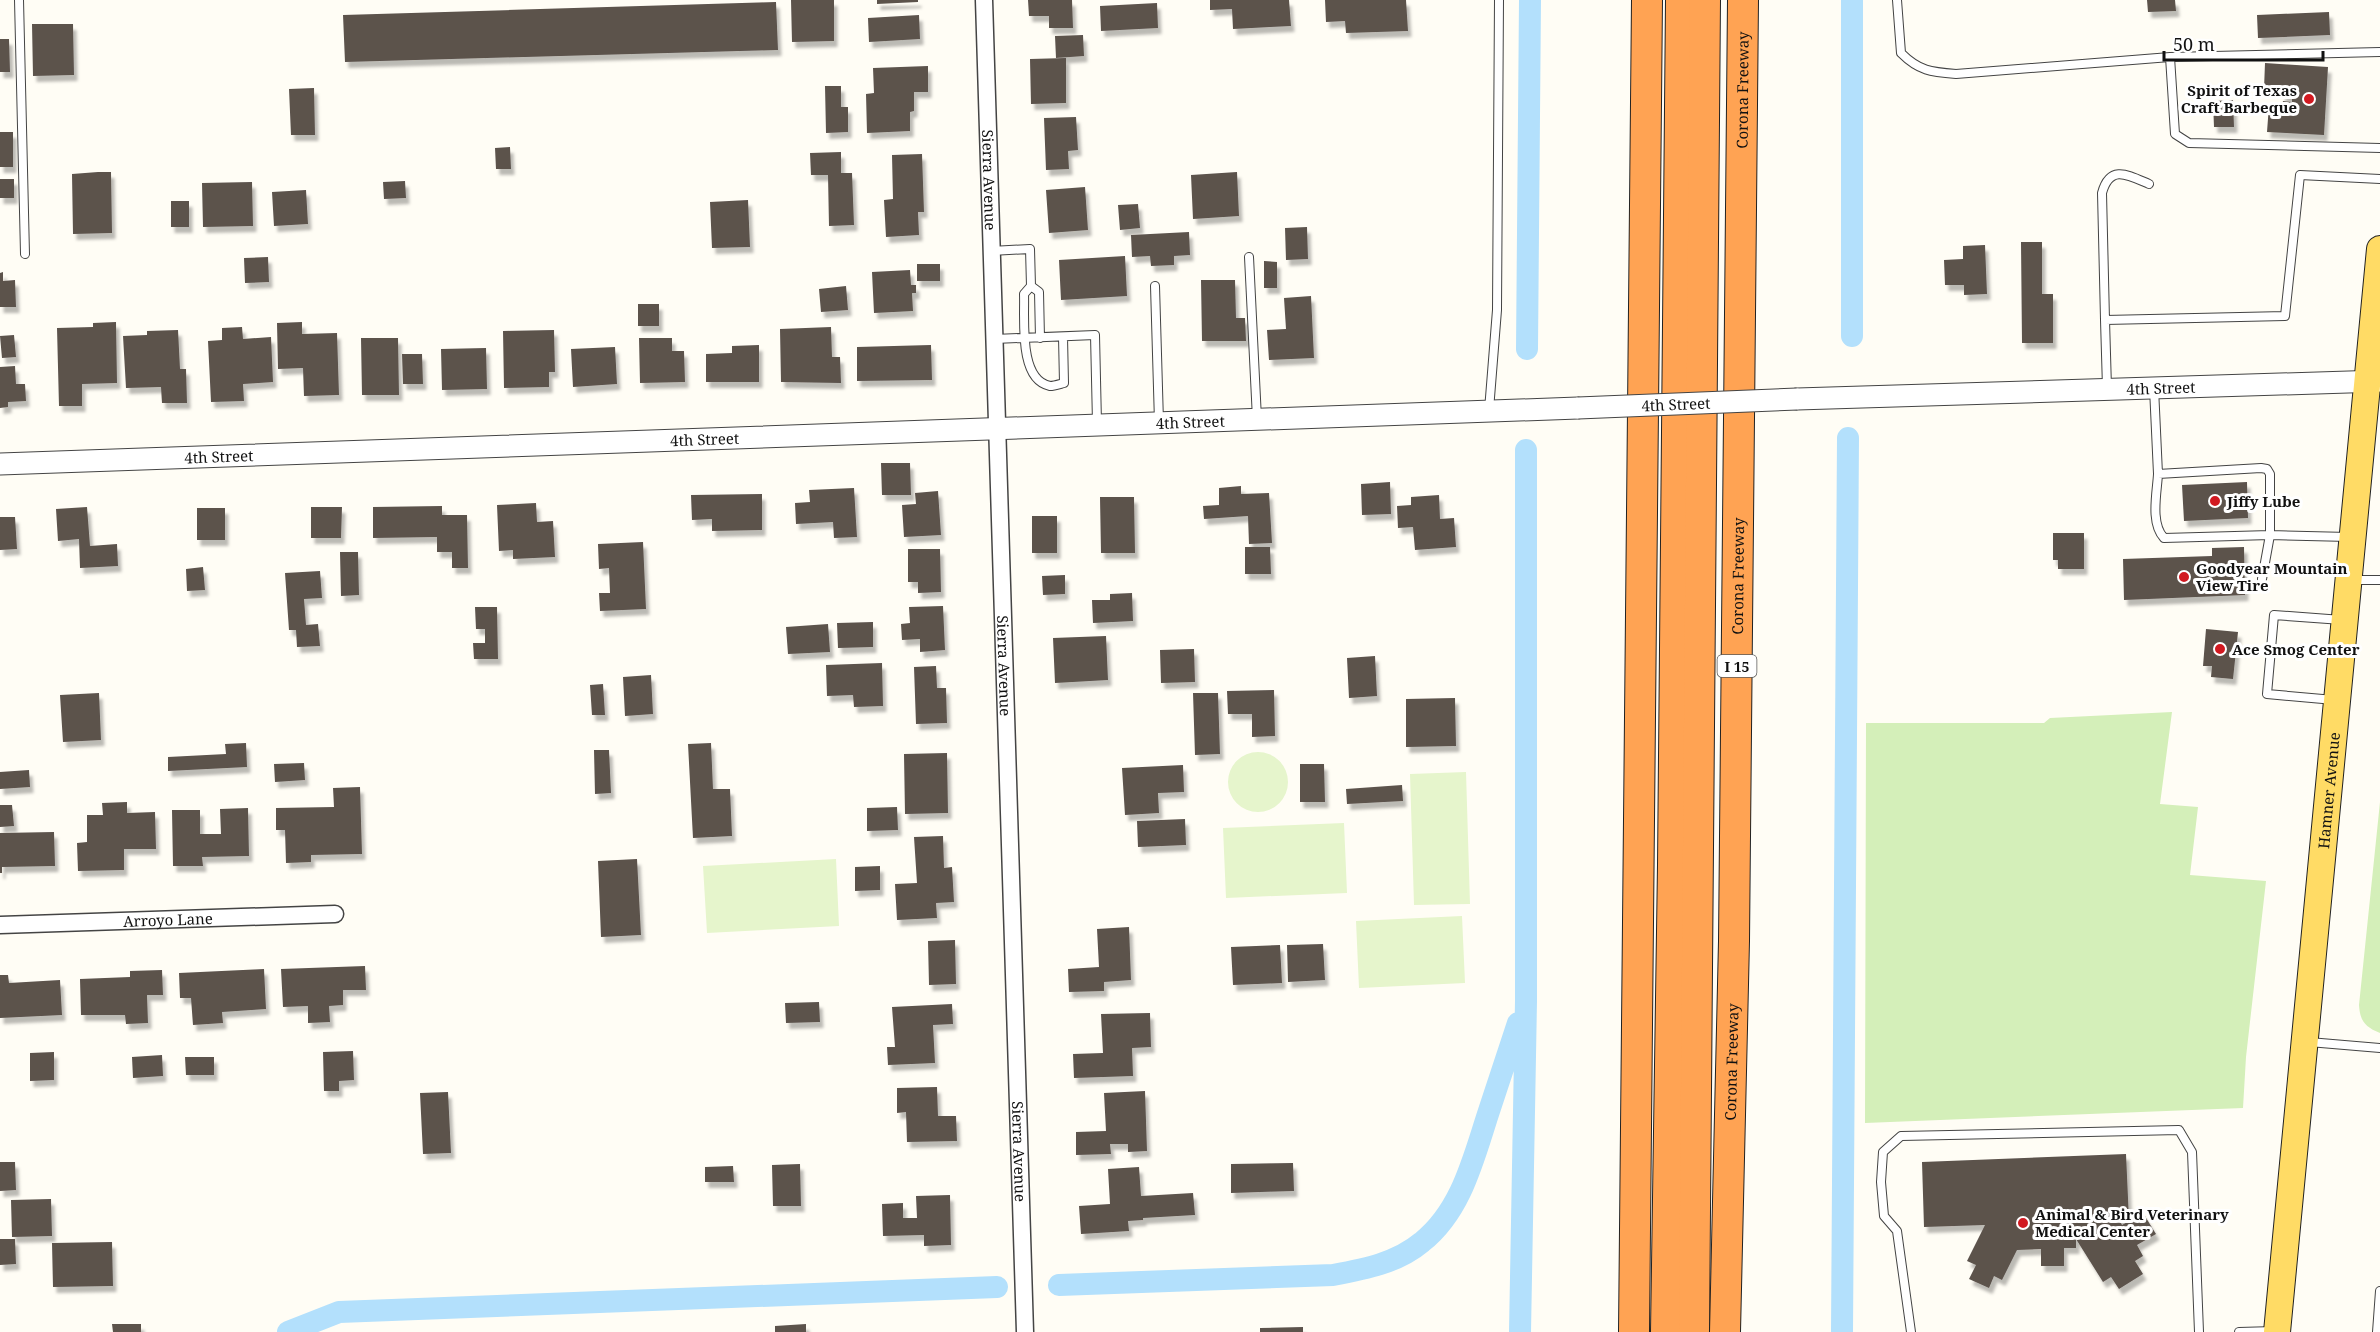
<svg xmlns="http://www.w3.org/2000/svg" width="2380" height="1332" viewBox="0 0 2380 1332" font-family="'Noto Serif',serif">
	<defs>
		<filter id="shadow"><feDropShadow dx="3.5" dy="6" stdDeviation="1.5" flood-color="#0004"/></filter>
	</defs>
	<rect width="100%" height="100%" fill="#fffdf5"/>
	<path fill="#d4efb9" d="M 2172,712 L 2160,804 L 2198,807 L 2190,875 L 2266,881 L 2246,1057 L 2243,1108 L 1865,1123 L 1866,723 L 2044,723 L 2050,718 Z
		M 2380,802 L 2380,1033 C 2365,1027 2360,1021 2359,1005 Z"/>
	<path fill="#e6f5cc" d="M1228 782a30 30 0 1 1 60 0a30 30 0 1 1-60 0Z
		M 1466,772 L 1470,904 L 1414,905 L 1410,774 Z
		M 1344,823 L 1347,893 L 1226,898 L 1223,828 Z
		M 836,859 L 839,926 L 707,933 L 703,866 Z
		M 1462,916 L 1465,983 L 1359,988 L 1356,921 Z"/>
	<g fill="none" stroke-linecap="round" stroke-linejoin="round">
		<path stroke="#b3e0fc" stroke-width="22" d="M 1852,336 L 1852,0
			M 1527,349 L 1530,0
			M 1059,1285 L 1333,1275 C 1365,1269 1397,1263 1422,1242 C 1461,1211 1473,1160 1488,1114 C 1498,1084 1508,1053 1518,1023
			M 288,1332 L 339,1312 L 997,1287
			M 1520,1332 L 1526,1001 L 1526,450
			M 1842,1332 L 1848,438"/>
	</g>
	<path fill="#5b524c" filter="url(#shadow)" d="M 791,0 L 834,0 L 834,41 L 792,42 Z
		M 877,0 L 918,0 L 918,2 L 877,4 Z
		M 1028,0 L 1072,0 L 1073,28 L 1049,28 L 1049,16 L 1029,16 Z
		M 1210,0 L 1289,0 L 1291,26 L 1233,29 L 1232,9 L 1210,10 Z
		M 1325,0 L 1406,0 L 1408,31 L 1346,33 L 1345,21 L 1326,22 Z
		M 2147,0 L 2175,0 L 2176,11 L 2148,12 Z
		M 776,2 L 778,50 L 345,62 L 343,15 Z
		M 1157,3 L 1158,28 L 1101,31 L 1100,6 Z
		M 2329,12 L 2330,35 L 2258,38 L 2257,15 Z
		M 919,15 L 920,39 L 869,42 L 868,18 Z
		M 32,24 L 73,24 L 74,75 L 33,76 Z
		M 1083,35 L 1084,56 L 1056,58 L 1055,36 Z
		M 0,39 L 9,39 L 10,72 L 0,72 Z
		M 1066,58 L 1066,103 L 1031,104 L 1030,59 Z
		M 2265,63 L 2328,67 L 2324,135 L 2267,132 L 2269,105 L 2282,106 L 2283,101 L 2292,102 L 2292,98 L 2282,97 L 2282,90 L 2264,89 Z
		M 928,66 L 928,92 L 914,92 L 914,111 L 910,112 L 910,131 L 867,133 L 866,94 L 874,93 L 873,68 Z
		M 825,86 L 841,86 L 841,107 L 848,107 L 848,132 L 826,133 Z
		M 314,88 L 315,135 L 291,135 L 289,89 Z
		M 2233,100 L 2234,127 L 2214,127 L 2213,101 Z
		M 1076,117 L 1078,150 L 1068,151 L 1069,169 L 1046,170 L 1044,118 Z
		M 0,132 L 13,132 L 13,167 L 0,167 Z
		M 510,147 L 511,169 L 496,169 L 495,148 Z
		M 841,152 L 841,173 L 852,173 L 854,225 L 829,226 L 828,175 L 811,175 L 810,153 Z
		M 922,154 L 924,212 L 918,212 L 919,235 L 886,237 L 884,200 L 893,199 L 892,155 Z
		M 98,172 L 111,172 L 112,233 L 73,234 L 72,174 Z
		M 1237,172 L 1239,216 L 1193,219 L 1191,175 Z
		M 0,179 L 14,179 L 14,198 L 0,198 Z
		M 405,181 L 406,198 L 384,199 L 383,182 Z
		M 252,182 L 253,226 L 203,227 L 202,183 Z
		M 1085,187 L 1088,230 L 1049,233 L 1046,190 Z
		M 306,190 L 308,224 L 274,226 L 272,192 Z
		M 748,200 L 750,247 L 712,248 L 710,202 Z
		M 171,201 L 189,201 L 189,227 L 171,227 Z
		M 1138,204 L 1140,228 L 1120,230 L 1118,205 Z
		M 1307,227 L 1308,259 L 1286,260 L 1285,228 Z
		M 1189,232 L 1190,255 L 1174,256 L 1174,265 L 1151,266 L 1150,256 L 1132,257 L 1131,235 Z
		M 2021,242 L 2042,242 L 2042,294 L 2053,294 L 2053,343 L 2022,343 Z
		M 1985,245 L 1987,294 L 1964,295 L 1964,285 L 1945,285 L 1944,260 L 1963,259 L 1963,246 Z
		M 1125,256 L 1127,296 L 1061,300 L 1059,260 Z
		M 268,257 L 269,282 L 245,283 L 244,258 Z
		M 1264,261 L 1277,262 L 1277,288 L 1264,288 Z
		M 917,264 L 940,264 L 940,281 L 917,281 Z
		M 910,270 L 911,285 L 916,285 L 916,293 L 912,293 L 913,311 L 874,313 L 872,272 Z
		M 3,272 L 3,281 L 15,280 L 16,307 L 0,307 L 0,273 Z
		M 1201,280 L 1235,280 L 1236,318 L 1245,318 L 1246,341 L 1202,341 Z
		M 846,286 L 848,310 L 821,312 L 819,289 Z
		M 1311,296 L 1314,358 L 1269,360 L 1267,330 L 1286,329 L 1284,298 Z
		M 638,304 L 659,304 L 659,326 L 638,326 Z
		M 116,322 L 117,383 L 82,384 L 82,406 L 59,406 L 57,328 L 93,327 L 93,323 Z
		M 302,322 L 302,334 L 337,333 L 339,395 L 304,396 L 303,368 L 278,369 L 277,323 Z
		M 242,327 L 243,339 L 271,337 L 273,382 L 243,384 L 244,401 L 211,402 L 208,341 L 222,340 L 222,328 Z
		M 831,327 L 832,357 L 840,357 L 841,383 L 781,382 L 780,329 Z
		M 178,330 L 180,369 L 186,369 L 187,403 L 162,403 L 161,387 L 126,388 L 123,336 L 147,335 L 147,331 Z
		M 554,330 L 555,372 L 549,372 L 549,387 L 504,388 L 503,331 Z
		M 14,335 L 16,357 L 2,358 L 0,336 Z
		M 361,338 L 398,338 L 399,395 L 362,395 Z
		M 639,338 L 672,338 L 672,351 L 684,351 L 685,382 L 640,383 Z
		M 759,345 L 759,382 L 706,382 L 706,354 L 732,353 L 732,346 Z
		M 931,345 L 932,380 L 857,381 L 857,347 Z
		M 615,347 L 617,384 L 573,387 L 571,349 Z
		M 486,348 L 487,389 L 442,390 L 441,349 Z
		M 402,354 L 422,354 L 423,384 L 403,384 Z
		M 15,366 L 16,384 L 25,384 L 26,401 L 8,402 L 8,407 L 0,408 L 0,367 Z
		M 881,463 L 910,463 L 911,495 L 882,495 Z
		M 1390,482 L 1391,514 L 1362,515 L 1361,484 Z
		M 2247,482 L 2248,518 L 2184,521 L 2182,485 Z
		M 1241,486 L 1241,494 L 1269,493 L 1272,543 L 1249,544 L 1248,516 L 1204,519 L 1203,506 L 1219,505 L 1219,488 Z
		M 854,488 L 857,537 L 834,538 L 833,522 L 796,524 L 795,503 L 810,502 L 809,490 Z
		M 938,491 L 941,535 L 904,537 L 902,505 L 916,504 L 915,493 Z
		M 762,494 L 762,530 L 712,531 L 712,519 L 692,520 L 691,495 Z
		M 1439,495 L 1440,519 L 1454,518 L 1456,547 L 1415,550 L 1413,527 L 1398,528 L 1397,506 L 1411,505 L 1411,497 Z
		M 1100,497 L 1134,497 L 1135,553 L 1101,553 Z
		M 536,503 L 537,522 L 553,521 L 555,557 L 513,559 L 513,550 L 499,551 L 497,505 Z
		M 442,506 L 442,515 L 467,515 L 468,568 L 452,568 L 452,552 L 437,552 L 437,537 L 373,538 L 373,507 Z
		M 87,507 L 90,546 L 117,544 L 118,566 L 80,568 L 79,539 L 58,541 L 56,509 Z
		M 311,507 L 342,507 L 341,538 L 311,538 Z
		M 197,508 L 225,508 L 225,540 L 197,540 Z
		M 1032,516 L 1057,516 L 1057,553 L 1032,553 Z
		M 0,517 L 15,517 L 17,549 L 0,550 Z
		M 2053,533 L 2084,533 L 2084,569 L 2058,569 L 2058,560 L 2053,560 Z
		M 643,542 L 646,609 L 600,611 L 599,593 L 610,593 L 609,568 L 599,569 L 598,544 Z
		M 1245,547 L 1270,547 L 1271,574 L 1245,574 Z
		M 2244,547 L 2245,595 L 2124,600 L 2123,559 L 2212,556 L 2212,548 Z
		M 908,549 L 940,549 L 941,592 L 918,593 L 918,582 L 908,582 Z
		M 340,552 L 358,552 L 359,595 L 341,596 Z
		M 203,567 L 205,590 L 187,591 L 186,569 Z
		M 320,571 L 322,598 L 304,599 L 306,625 L 318,624 L 320,646 L 297,647 L 296,630 L 289,630 L 285,573 Z
		M 1065,575 L 1065,594 L 1043,595 L 1042,576 Z
		M 1132,593 L 1133,621 L 1093,623 L 1092,600 L 1110,600 L 1110,594 Z
		M 943,606 L 945,650 L 920,652 L 920,639 L 902,640 L 901,624 L 910,623 L 909,607 Z
		M 475,607 L 497,607 L 498,659 L 474,659 L 473,643 L 485,643 L 485,629 L 476,629 Z
		M 873,622 L 873,647 L 838,648 L 837,623 Z
		M 828,624 L 830,652 L 788,654 L 786,627 Z
		M 2206,629 L 2238,632 L 2233,679 L 2211,677 L 2212,666 L 2203,666 Z
		M 1106,636 L 1108,680 L 1055,683 L 1053,638 Z
		M 1194,649 L 1195,682 L 1161,683 L 1160,650 Z
		M 1375,656 L 1377,696 L 1349,698 L 1347,658 Z
		M 882,663 L 883,706 L 854,707 L 853,695 L 827,696 L 826,665 Z
		M 936,666 L 937,688 L 946,688 L 947,723 L 916,724 L 914,667 Z
		M 651,675 L 653,714 L 625,716 L 623,677 Z
		M 603,684 L 605,715 L 592,715 L 590,685 Z
		M 1274,690 L 1275,736 L 1252,737 L 1252,714 L 1228,714 L 1227,691 Z
		M 99,693 L 101,740 L 63,742 L 60,695 Z
		M 1193,693 L 1218,693 L 1220,754 L 1195,755 Z
		M 1455,698 L 1456,746 L 1406,747 L 1406,699 Z
		M 246,743 L 247,767 L 168,771 L 168,757 L 226,754 L 225,744 Z
		M 711,743 L 713,789 L 730,789 L 732,836 L 693,838 L 688,744 Z
		M 594,750 L 609,750 L 611,793 L 595,794 Z
		M 947,753 L 948,813 L 905,814 L 904,754 Z
		M 304,763 L 305,780 L 275,782 L 274,764 Z
		M 1300,764 L 1324,764 L 1325,802 L 1300,802 Z
		M 1183,765 L 1184,792 L 1158,793 L 1159,813 L 1125,815 L 1122,768 Z
		M 29,770 L 30,787 L 0,789 L 0,772 Z
		M 1402,785 L 1403,801 L 1347,804 L 1346,789 Z
		M 360,787 L 362,854 L 311,855 L 311,862 L 286,863 L 285,830 L 276,830 L 276,808 L 334,807 L 333,788 Z
		M 127,802 L 127,813 L 155,812 L 156,849 L 124,849 L 124,870 L 78,871 L 77,843 L 87,842 L 87,815 L 103,815 L 102,803 Z
		M 0,805 L 12,805 L 14,826 L 0,827 Z
		M 897,807 L 898,830 L 867,831 L 867,808 Z
		M 248,808 L 249,856 L 202,857 L 203,866 L 173,866 L 172,810 L 200,810 L 200,834 L 221,834 L 220,809 Z
		M 1185,819 L 1186,845 L 1138,847 L 1137,821 Z
		M 54,832 L 55,866 L 2,867 L 2,873 L 0,873 L 0,833 Z
		M 943,836 L 944,868 L 952,867 L 954,902 L 936,903 L 937,918 L 897,920 L 895,884 L 917,883 L 914,837 Z
		M 637,859 L 641,935 L 601,937 L 598,861 Z
		M 880,866 L 880,890 L 855,891 L 855,867 Z
		M 1129,927 L 1131,980 L 1104,982 L 1104,991 L 1069,992 L 1068,969 L 1099,967 L 1097,929 Z
		M 955,940 L 956,984 L 929,985 L 928,941 Z
		M 1323,944 L 1325,980 L 1288,982 L 1287,945 Z
		M 1280,945 L 1282,983 L 1233,985 L 1231,947 Z
		M 365,966 L 366,990 L 343,990 L 343,1005 L 329,1006 L 330,1022 L 308,1023 L 308,1006 L 283,1007 L 281,969 Z
		M 264,969 L 266,1009 L 222,1012 L 223,1023 L 193,1025 L 191,998 L 180,998 L 179,973 Z
		M 162,970 L 163,995 L 147,995 L 148,1023 L 126,1024 L 125,1015 L 81,1015 L 80,979 L 130,977 L 130,971 Z
		M 0,975 L 8,975 L 9,983 L 60,980 L 62,1015 L 0,1018 Z
		M 819,1002 L 820,1022 L 786,1023 L 785,1003 Z
		M 952,1004 L 953,1024 L 933,1025 L 935,1063 L 888,1065 L 887,1047 L 895,1047 L 892,1007 Z
		M 1150,1013 L 1151,1047 L 1132,1048 L 1133,1076 L 1074,1078 L 1073,1054 L 1103,1053 L 1101,1014 Z
		M 353,1051 L 354,1080 L 339,1081 L 339,1091 L 324,1091 L 323,1052 Z
		M 54,1052 L 54,1080 L 30,1081 L 30,1053 Z
		M 162,1055 L 163,1076 L 133,1078 L 132,1057 Z
		M 185,1057 L 214,1057 L 214,1075 L 186,1075 Z
		M 937,1087 L 938,1116 L 956,1116 L 957,1141 L 907,1142 L 906,1112 L 897,1113 L 897,1088 Z
		M 1145,1091 L 1147,1151 L 1128,1152 L 1128,1144 L 1110,1144 L 1111,1154 L 1076,1155 L 1076,1132 L 1106,1131 L 1104,1093 Z
		M 448,1092 L 451,1153 L 423,1154 L 420,1093 Z
		M 2126,1154 L 2129,1220 L 2120,1221 L 2122,1225 L 2143,1213 L 2156,1234 L 2137,1245 L 2143,1256 L 2135,1261 L 2143,1274 L 2119,1289 L 2111,1277 L 2103,1282 L 2076,1239 L 2076,1248 L 2064,1248 L 2064,1266 L 2041,1266 L 2041,1249 L 2017,1250 L 2002,1280 L 1994,1276 L 1989,1288 L 1969,1279 L 1976,1265 L 1967,1261 L 1985,1225 L 1924,1227 L 1922,1162 Z
		M 0,1162 L 15,1162 L 16,1190 L 0,1191 Z
		M 1293,1163 L 1294,1191 L 1231,1193 L 1231,1164 Z
		M 800,1164 L 801,1206 L 773,1206 L 772,1165 Z
		M 733,1166 L 734,1182 L 705,1182 L 705,1167 Z
		M 1139,1167 L 1141,1196 L 1193,1193 L 1195,1215 L 1143,1218 L 1143,1220 L 1128,1221 L 1129,1231 L 1081,1234 L 1079,1206 L 1110,1204 L 1108,1169 Z
		M 950,1195 L 951,1245 L 924,1246 L 924,1235 L 883,1236 L 882,1204 L 903,1203 L 903,1218 L 917,1218 L 916,1196 Z
		M 51,1199 L 52,1236 L 12,1237 L 11,1200 Z
		M 0,1239 L 15,1239 L 16,1264 L 0,1265 Z
		M 112,1242 L 113,1286 L 53,1287 L 52,1243 Z
		M 112,1324 L 141,1324 L 141,1332 L 113,1332 Z
		M 806,1324 L 806,1332 L 775,1332 L 775,1326 Z
		M 1303,1327 L 1303,1332 L 1260,1332 L 1260,1328 Z"/>
	<g fill="none" stroke-linecap="round" stroke-linejoin="round">
		<g stroke="#444" stroke-width="10">
			<path id="service" d="M 19,0 L 25,254
				M 1897,0 L 1901,53 C 1919,71 1931,72 1956,74 L 2170,57
				M 2380,52 L 2170,57 L 2175,134 L 2189,143 L 2380,148
				M 991,251 L 1030,249 L 1031,286 L 1024,294 C 1025,318 1018,380 1050,386 C 1054,386 1060,384 1064,383 L 1063,337
				M 1249,257 L 1257,419
				M 1031,286 L 1039,292 L 1040,338
				M 1155,286 L 1159,422
				M 2105,320 L 2102,193 C 2110,164 2128,175 2149,184
				M 994,339 L 1095,335 L 1097,423
				M 2107,388 L 2105,320 L 2285,316 L 2300,175 L 2380,179
				M 2154,388 L 2158,474 L 2261,468 L 2267,469 L 2270,474 L 2270,535 L 2349,537
				M 1489,410 L 1497,310 L 1499,0
				M 2158,474 C 2157,493 2150,523 2164,538 L 2270,535 L 2262,579
				M 2352,580 L 2380,580
				M 2334,700 L 2267,694 L 2274,615 L 2342,620
				M 2309,1042 L 2380,1048
				M 1911,1332 L 1897,1231 L 1884,1216 L 1881,1182 L 1883,1152 L 1901,1136 L 2179,1130 L 2192,1152 L 2199,1332
				M 2239,1332 L 2274,1331
				M 2377,1332 L 2380,1291"/>
		</g>
		<g stroke="#444" stroke-width="19">
			<g id="minor">
				<path id="s1" d="M 984,0 L 1025,1332"/>
				<path id="s2" d="M 0,925 L 335,914"/>
			</g>
		</g>
		<g stroke="#444" stroke-width="23">
			<g id="tertiary">
				<path id="s3" d="M 1797,399 L 2380,381"/>
				<path id="s4" d="M 0,464 L 1578,408"/>
			</g>
		</g>
		<g stroke="#222" stroke-width="28">
			<g id="primary">
				<path id="s5" d="M 2277,1332 L 2380,249"/>
			</g>
		</g>
		<g stroke="#222" stroke-width="32">
			<g id="motorway">
				<path d="M 1634,1332 L 1647,0"/>
				<path d="M 1666,1332 L 1673,865 L 1681,0"/>
				<path d="M 1694,1332 L 1705,0"/>
				<path id="s6" d="M 1725,1332 L 1734,941 L 1743,0"/>
			</g>
		</g>
		<use href="#service" stroke="#fff" stroke-width="8"/>
		<use href="#minor" stroke="#fff" stroke-width="16"/>
		<use href="#tertiary" stroke="#fff" stroke-width="21"/>
		<use href="#primary" stroke="#ffdb65" stroke-width="26"/>
		<use href="#motorway" stroke="#ffa353" stroke-width="30"/>
		<g stroke="#444" stroke-width="23" stroke-linecap="butt">
			<g id="tertiary-bridge">
				<path id="s7" d="M 1578,408 L 1797,399"/>
			</g>
		</g>
		<use href="#tertiary-bridge" stroke="#fff" stroke-width="21"/>
	</g>
	<g fill="#d11920" stroke="#fff" stroke-width="2">
		<circle cx="2309" cy="99" r="6"/>
		<circle cx="2215" cy="501" r="6"/>
		<circle cx="2184" cy="577" r="6"/>
		<circle cx="2220" cy="649" r="6"/>
		<circle cx="2023" cy="1223" r="6"/>
	</g>
	<g text-anchor="middle" dominant-baseline="central" stroke-width="6" stroke-linejoin="round" paint-order="stroke">
		<rect fill="#fff" stroke="#585858" stroke-width="1.5" x="1717.5" y="655" width="39" height="22" rx="4.5"/>
		<g font-size="14" font-weight="bold" fill="#111">
			<text x="1737" y="666">I 15</text>
		</g>
		<g font-size="15" fill="#111" stroke="#fff">
			<text stroke="none"><textPath href="#s6" startOffset="1242">Corona Freeway</textPath></text>
			<text stroke="none"><textPath href="#s1" startOffset="180">Sierra Avenue</textPath></text>
			<text stroke="none"><textPath href="#s3" startOffset="364">4th Street</textPath></text>
			<text stroke="none"><textPath href="#s7" startOffset="98">4th Street</textPath></text>
			<text stroke="none"><textPath href="#s4" startOffset="1191">4th Street</textPath></text>
			<text stroke="none"><textPath href="#s4" startOffset="705">4th Street</textPath></text>
			<text stroke="none"><textPath href="#s4" startOffset="219">4th Street</textPath></text>
			<text stroke="none"><textPath href="#s6" startOffset="756">Corona Freeway</textPath></text>
			<text stroke="none"><textPath href="#s1" startOffset="666">Sierra Avenue</textPath></text>
			<text stroke="none"><textPath href="#s5" startOffset="544">Hamner Avenue</textPath></text>
			<text stroke="none"><textPath href="#s2" startOffset="168">Arroyo Lane</textPath></text>
			<text stroke="none"><textPath href="#s6" startOffset="270">Corona Freeway</textPath></text>
			<text stroke="none"><textPath href="#s1" startOffset="1152">Sierra Avenue</textPath></text>
		</g>
		<g font-size="15" font-weight="bold" fill="#111" stroke="#fff" text-anchor="start">
			<text x="2297" y="90" text-anchor="end">Spirit of Texas<tspan x="2297" dy="17">Craft Barbeque</tspan></text>
			<text x="2227" y="501">Jiffy Lube</text>
			<text x="2196" y="568">Goodyear Mountain<tspan x="2196" dy="17">View Tire</tspan></text>
			<text x="2232" y="649">Ace Smog Center</text>
			<text x="2035" y="1214">Animal &amp; Bird Veterinary<tspan x="2035" dy="17">Medical Center</tspan></text>
		</g>
	</g>
	<path d="M2164 51v9h159v-9" fill="none" stroke="#111111" stroke-width="3"/>
	<text x="2173" y="51" font-size="18" fill="#111111" stroke="#ffffff" stroke-width="4.5" paint-order="stroke">50 m</text>
</svg>
